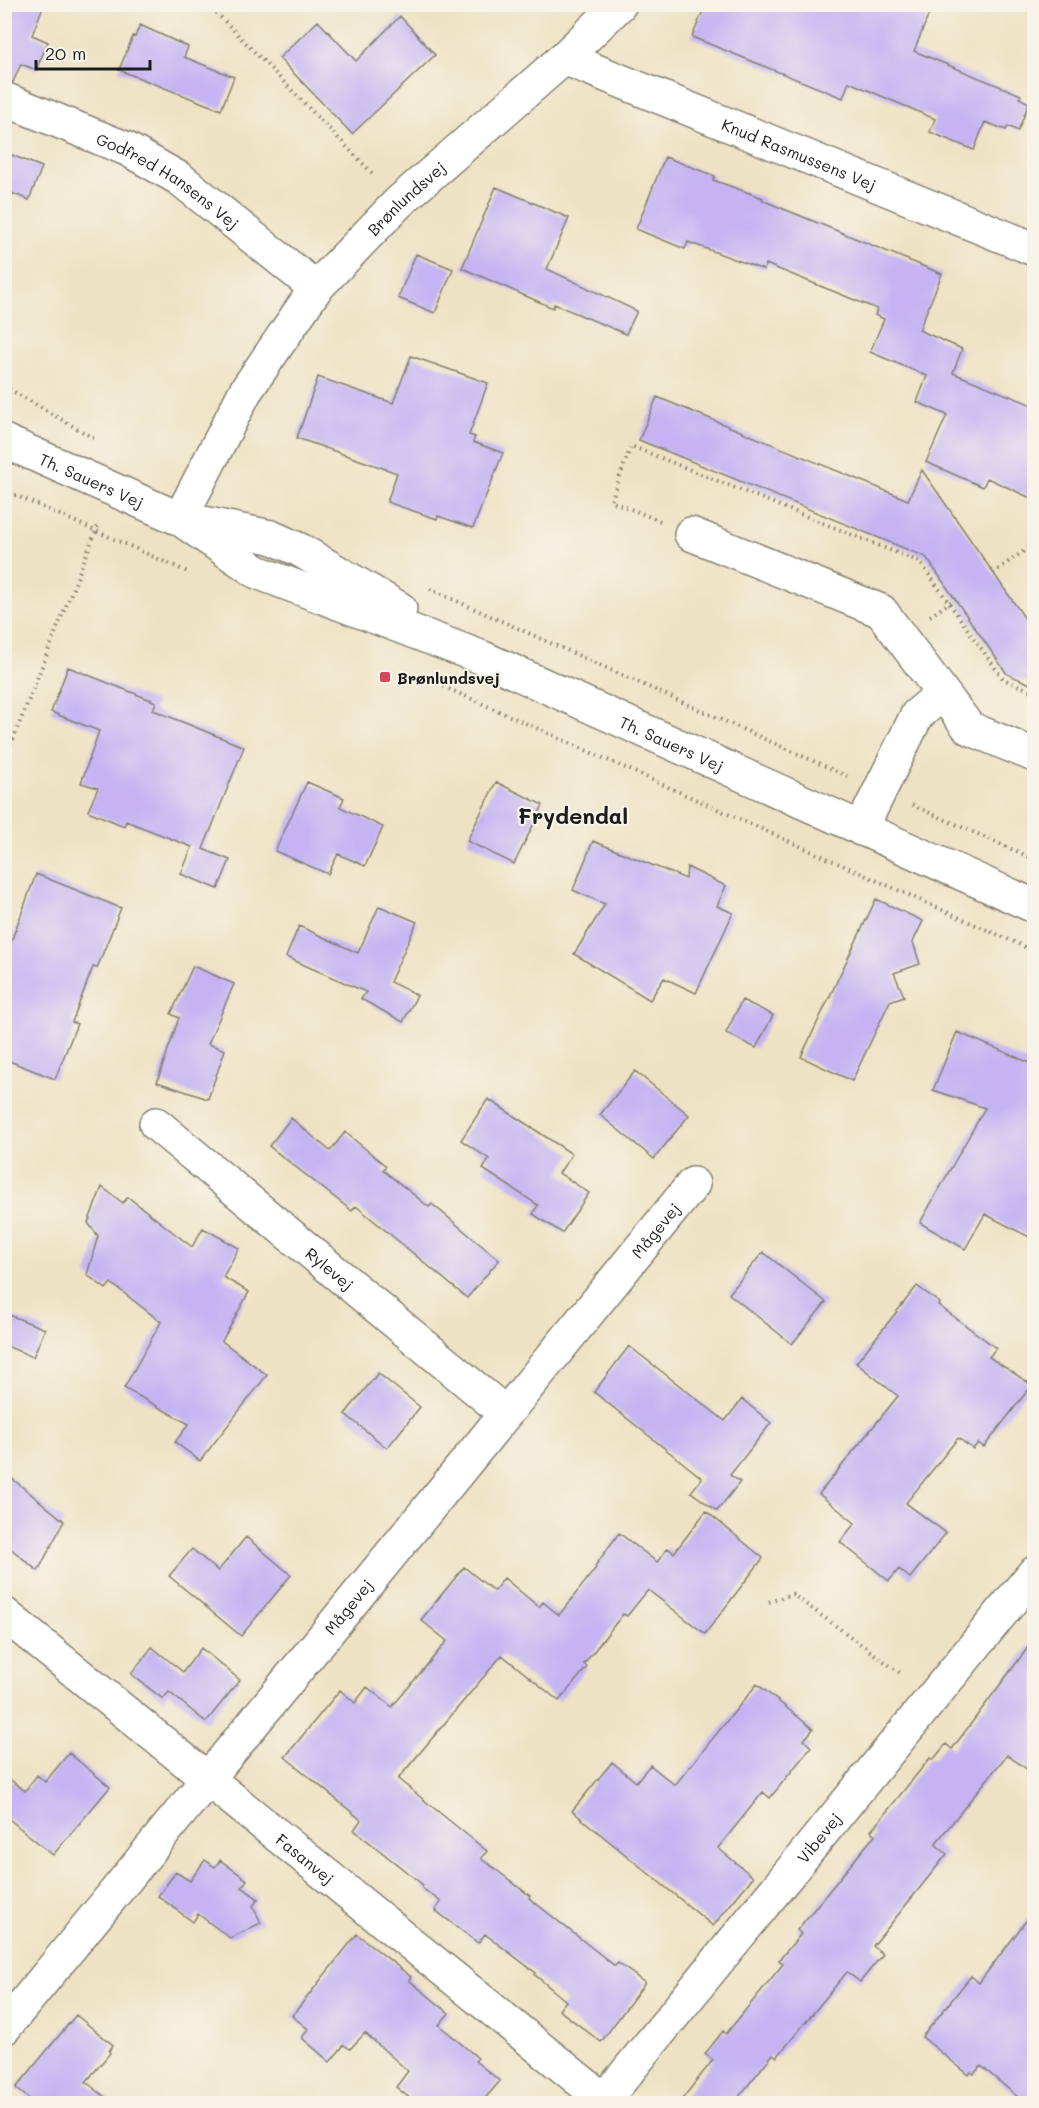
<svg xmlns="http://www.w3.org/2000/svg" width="1039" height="2108" viewBox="0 0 1039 2108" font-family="Mali,sans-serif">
	<rect width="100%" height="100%" fill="#f7f3e8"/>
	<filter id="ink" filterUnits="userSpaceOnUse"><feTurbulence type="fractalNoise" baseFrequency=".0167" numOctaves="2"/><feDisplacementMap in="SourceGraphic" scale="12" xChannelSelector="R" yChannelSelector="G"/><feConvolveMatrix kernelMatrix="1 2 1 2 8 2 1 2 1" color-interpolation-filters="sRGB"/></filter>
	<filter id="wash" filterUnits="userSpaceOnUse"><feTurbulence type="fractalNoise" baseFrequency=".008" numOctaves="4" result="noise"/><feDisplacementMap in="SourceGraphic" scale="24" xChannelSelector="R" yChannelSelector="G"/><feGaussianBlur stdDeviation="1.35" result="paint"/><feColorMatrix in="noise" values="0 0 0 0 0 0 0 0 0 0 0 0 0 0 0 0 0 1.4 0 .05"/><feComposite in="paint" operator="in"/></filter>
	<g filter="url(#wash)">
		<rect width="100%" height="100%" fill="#ede2c3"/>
		<g id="blocks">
			<path fill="#c5b3f3" d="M 4,4 L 44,4 L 32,35 L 48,42 L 36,70 L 21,64 L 13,82 L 4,81 Z
				M 706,4 L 933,4 L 914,51 L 1021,95 L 1019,98 L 1029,103 L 1018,131 L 1008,126 L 1006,130 L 985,122 L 974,150 L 930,132 L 935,119 L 849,82 L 843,98 L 692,37 Z
				M 400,16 L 435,55 L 352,134 L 279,58 L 318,21 L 356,61 Z
				M 140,25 L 188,47 L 184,57 L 234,77 L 221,110 L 119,70 L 133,36 L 135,37 Z
				M 4,152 L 42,167 L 29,200 L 4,190 Z
				M 665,157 L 715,176 L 713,180 L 763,198 L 762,200 L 942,274 L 919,330 L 962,349 L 953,373 L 1035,406 L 1035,500 L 987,478 L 983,487 L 926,462 L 947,415 L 917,402 L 927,376 L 870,352 L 884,319 L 875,315 L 877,309 L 766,264 L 764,270 L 688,242 L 685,249 L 636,229 Z
				M 496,187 L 569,218 L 547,269 L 637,311 L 626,334 L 554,304 L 553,308 L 462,268 Z
				M 416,254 L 453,269 L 435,313 L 398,298 Z
				M 411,356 L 488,383 L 469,435 L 475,437 L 473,442 L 503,453 L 473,528 L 438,516 L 437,519 L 387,502 L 397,473 L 297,438 L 318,377 L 393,403 Z
				M 657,397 L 908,500 L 922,470 L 1035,633 L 1035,686 L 1007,674 L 926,557 L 639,440 Z
				M 68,667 L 156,702 L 153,710 L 244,747 L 203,849 L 230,860 L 218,889 L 181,874 L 192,847 L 126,821 L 124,826 L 88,811 L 98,788 L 81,783 L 99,731 L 51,712 Z
				M 307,782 L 344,798 L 340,807 L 383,827 L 365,866 L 338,854 L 328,874 L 275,851 Z
				M 496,782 L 543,805 L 514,864 L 467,841 Z
				M 593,841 L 686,879 L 687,867 L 726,886 L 717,906 L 733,913 L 696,993 L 664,978 L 650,1000 L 574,954 L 605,904 L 573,890 Z
				M 36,874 L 121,908 L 97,968 L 93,967 L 72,1022 L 77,1024 L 55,1079 L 4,1059 L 4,961 Z
				M 876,899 L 923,921 L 913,942 L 920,964 L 894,973 L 904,996 L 890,1001 L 852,1081 L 801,1057 Z
				M 379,906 L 417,922 L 390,982 L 417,995 L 403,1022 L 361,999 L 366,992 L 286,957 L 299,926 L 358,953 Z
				M 193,966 L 234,984 L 208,1044 L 225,1050 L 208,1099 L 157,1082 L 179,1018 L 171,1014 Z
				M 742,1000 L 773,1015 L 756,1048 L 726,1033 Z
				M 957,1032 L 1035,1065 L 1035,1240 L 985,1214 L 965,1249 L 920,1223 L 985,1108 L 933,1090 Z
				M 635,1071 L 689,1115 L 654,1159 L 600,1115 Z
				M 488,1099 L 572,1154 L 559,1173 L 589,1193 L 562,1233 L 533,1214 L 538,1205 L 483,1169 L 489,1159 L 461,1140 Z
				M 291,1118 L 330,1151 L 345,1132 L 386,1166 L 383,1170 L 429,1207 L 432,1204 L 499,1260 L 467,1298 L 356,1206 L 352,1211 L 269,1146 Z
				M 102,1187 L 123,1203 L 128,1197 L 192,1247 L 203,1228 L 239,1248 L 223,1277 L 249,1292 L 222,1341 L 267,1375 L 200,1461 L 175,1442 L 189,1424 L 124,1388 L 161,1322 L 111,1283 L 106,1289 L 87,1275 L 98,1236 L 88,1223 Z
				M 763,1252 L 826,1302 L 792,1344 L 729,1294 Z
				M 917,1286 L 940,1303 L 938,1305 L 996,1348 L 989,1357 L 1032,1385 L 984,1447 L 978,1443 L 973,1449 L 958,1438 L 906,1503 L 946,1533 L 910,1578 L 899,1569 L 889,1581 L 840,1542 L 855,1523 L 819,1494 L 898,1396 L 856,1363 Z
				M 4,1313 L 45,1329 L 33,1357 L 4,1345 Z
				M 629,1346 L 725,1421 L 742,1399 L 771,1423 L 730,1475 L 740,1482 L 717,1511 L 691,1492 L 702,1478 L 594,1392 Z
				M 378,1373 L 420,1407 L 387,1448 L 345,1414 Z
				M 4,1472 L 64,1521 L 38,1571 L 4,1543 Z
				M 706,1511 L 763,1558 L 705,1634 L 648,1590 L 627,1616 L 623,1614 L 584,1664 L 587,1667 L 559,1701 L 502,1655 L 398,1779 L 487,1851 L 481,1858 L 530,1896 L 529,1898 L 615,1966 L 618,1963 L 645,1983 L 601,2042 L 559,2010 L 566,2001 L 535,1975 L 536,1973 L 485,1934 L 478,1943 L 435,1910 L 441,1902 L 422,1888 L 423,1885 L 354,1830 L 361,1820 L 285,1757 L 340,1690 L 355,1703 L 367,1687 L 392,1707 L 447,1641 L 421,1620 L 464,1567 L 494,1591 L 504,1578 L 539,1607 L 543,1602 L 559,1615 L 596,1568 L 595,1566 L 619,1533 L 657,1562 L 668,1548 L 674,1553 Z
				M 246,1537 L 291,1575 L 241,1636 L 169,1576 L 192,1549 L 218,1571 Z
				M 1035,1638 L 1035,1775 L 1007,1755 L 935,1844 L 947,1854 L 873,1946 L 883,1954 L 860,1982 L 847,1972 L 777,2057 L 773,2054 L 734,2103 L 679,2103 L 713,2060 L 705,2054 L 723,2031 L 726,2034 L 783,1964 L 779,1960 L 801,1934 L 797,1930 L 875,1835 L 871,1831 L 930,1758 L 933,1760 L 946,1744 L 952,1749 Z
				M 152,1647 L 183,1672 L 201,1648 L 240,1680 L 206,1722 L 169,1692 L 163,1699 L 131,1674 Z
				M 757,1684 L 813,1729 L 804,1740 L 811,1747 L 770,1798 L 763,1792 L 718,1848 L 753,1877 L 713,1926 L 572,1811 L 612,1762 L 636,1782 L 650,1765 L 675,1785 Z
				M 69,1753 L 110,1787 L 53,1855 L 4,1815 L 4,1775 L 25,1791 L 37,1775 L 45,1782 Z
				M 205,1860 L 215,1867 L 220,1860 L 247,1880 L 242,1887 L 258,1899 L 253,1906 L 261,1923 L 230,1938 L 198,1914 L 193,1922 L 158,1896 L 176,1872 L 190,1881 Z
				M 1035,1909 L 1035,2103 L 1025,2103 L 981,2066 L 974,2074 L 971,2072 L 969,2075 L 922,2037 L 971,1976 L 979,1983 Z
				M 357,1934 L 411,1977 L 409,1980 L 449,2013 L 439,2025 L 478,2058 L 475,2061 L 500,2081 L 481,2103 L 416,2103 L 396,2087 L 408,2071 L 365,2033 L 350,2049 L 344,2045 L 330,2062 L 302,2038 L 308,2029 L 292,2016 Z
				M 76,2015 L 113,2045 L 109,2051 L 110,2053 L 86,2082 L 113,2103 L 34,2103 L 16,2088 Z"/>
		</g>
	</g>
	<g filter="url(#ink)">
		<use href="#blocks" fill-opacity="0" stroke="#847f70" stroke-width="1.5"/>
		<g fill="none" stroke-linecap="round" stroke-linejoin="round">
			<g stroke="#847f70" stroke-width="36">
				<g id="minor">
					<path id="s1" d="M 564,58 L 1034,249"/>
					<path id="s2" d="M 4,99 L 127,149 L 180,179 L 316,288"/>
					<path d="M 691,534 L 881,611 L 969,728 L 1034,755"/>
					<path d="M 861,829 L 917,715 L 942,694"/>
					<path id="s3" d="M 156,1124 L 504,1412"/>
					<path id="s4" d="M 4,1614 L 609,2104"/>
					<path id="s5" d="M 4,2028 C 235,1748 461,1464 693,1184"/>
					<path id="s6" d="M 601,2104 L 1034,1573"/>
				</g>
			</g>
			<g stroke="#847f70" stroke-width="36">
				<g id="tertiary">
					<path id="s7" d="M 180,519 L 245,392 L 316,288 L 399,202 L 564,58 L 620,4"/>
				</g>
			</g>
			<g stroke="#847f70" stroke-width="36">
				<g id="secondary">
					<path id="s8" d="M 4,441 L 180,519 L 257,572 L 483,658 L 1034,906"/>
					<path d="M 193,521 L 271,537 L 300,550 L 400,609"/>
				</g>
			</g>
			<path stroke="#847f70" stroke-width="4" stroke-dasharray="1.5 4.5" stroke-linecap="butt" d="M 208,4 L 375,176
				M 4,386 L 95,439
				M 4,490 L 190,573
				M 660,521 L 611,501 L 631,446 L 920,562 L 1003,679 L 1034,692
				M 993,573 L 1031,546 L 1034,550
				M 430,589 L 847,776
				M 930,616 L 955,599
				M 427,679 L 1034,951
				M 4,762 L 99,523
				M 912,805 L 1034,859
				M 769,1602 L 792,1594 L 903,1675"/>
			<use href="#minor" stroke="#fff" stroke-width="33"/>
			<use href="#tertiary" stroke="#fff" stroke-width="33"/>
			<use href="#secondary" stroke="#fff" stroke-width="33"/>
		</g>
	</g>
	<rect fill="#d1495b" stroke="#f7f3e8" stroke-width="2" x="379" y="671" width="12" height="12" rx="3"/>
	<g text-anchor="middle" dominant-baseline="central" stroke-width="4.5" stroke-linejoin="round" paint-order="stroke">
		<g font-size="16" fill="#1c1c1c" stroke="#f7f3e8">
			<text stroke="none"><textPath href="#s1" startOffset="254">Knud Rasmussens Vej</textPath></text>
			<text stroke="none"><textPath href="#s2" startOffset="184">Godfred Hansens Vej</textPath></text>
			<text stroke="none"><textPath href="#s7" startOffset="396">Brønlundsvej</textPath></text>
			<text stroke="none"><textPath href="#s8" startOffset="96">Th. Sauers Vej</textPath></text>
			<text stroke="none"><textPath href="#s8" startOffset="735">Th. Sauers Vej</textPath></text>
			<text stroke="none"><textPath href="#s5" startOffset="1030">Mågevej</textPath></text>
			<text stroke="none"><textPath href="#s3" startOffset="226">Rylevej</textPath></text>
			<text stroke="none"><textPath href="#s5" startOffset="544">Mågevej</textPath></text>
			<text stroke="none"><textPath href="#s6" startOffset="344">Vibevej</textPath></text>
			<text stroke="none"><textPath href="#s4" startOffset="388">Fasanvej</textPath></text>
		</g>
		<g font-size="16" font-weight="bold" fill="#1c1c1c" stroke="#f7f3e8" text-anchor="start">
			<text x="397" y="677">Brønlundsvej</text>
		</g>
		<g font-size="22" font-weight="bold" fill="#1c1c1c" stroke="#f7f3e8">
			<text x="573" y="815">Frydendal</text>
		</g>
	</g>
	<rect width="1039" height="2108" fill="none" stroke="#f7f3e8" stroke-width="24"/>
	<path d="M36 60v9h114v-9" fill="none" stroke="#1c1c1c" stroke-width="3"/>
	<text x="45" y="60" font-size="18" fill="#1c1c1c" stroke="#f7f3e8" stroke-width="4.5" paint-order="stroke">20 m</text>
</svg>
